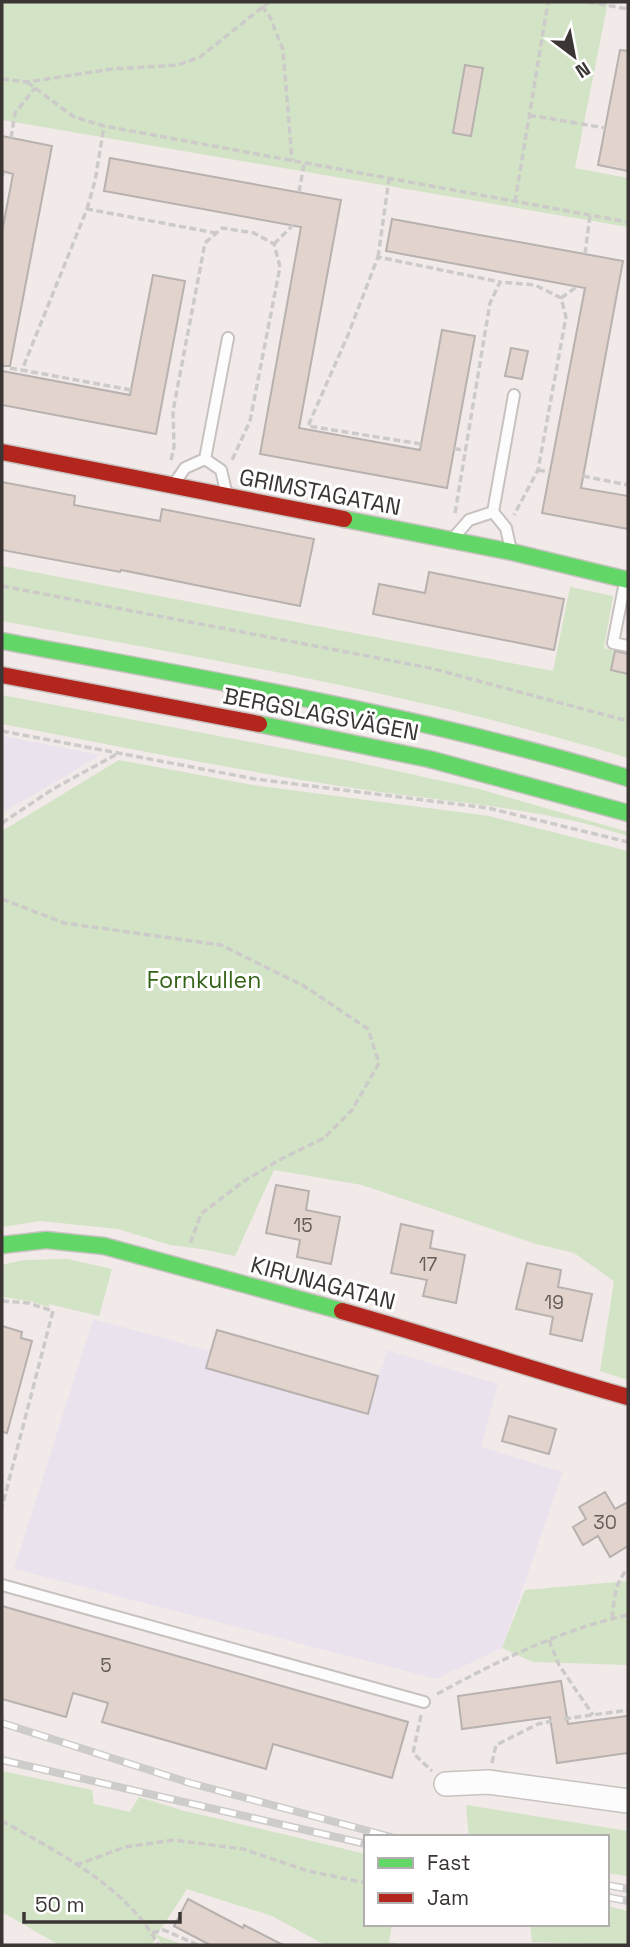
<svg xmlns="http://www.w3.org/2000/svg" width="630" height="1947" viewBox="0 0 630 1947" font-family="'Space Grotesk',sans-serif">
	<rect width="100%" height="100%" fill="#f1eae8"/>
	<path fill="#eae3ee" d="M 2,736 L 101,755 L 2,813 Z
		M 93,1319 L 211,1351 L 368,1413 L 387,1350 L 498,1384 L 481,1447 L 563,1472 L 502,1648 L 436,1679 L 14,1569 Z"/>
	<path fill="#d3e3c6" d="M 2,2 L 608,2 L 575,168 L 628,178 L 628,227 L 2,120 Z
		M 2,566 L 553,671 L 570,587 L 613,596 L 604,648 L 615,651 L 611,670 L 628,674 L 628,758 C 424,695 212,660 2,621 Z
		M 2,695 L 351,761 L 479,789 L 625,831 L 628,832 L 628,836 C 537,806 441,802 346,787 C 231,769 116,746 2,724 Z
		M 119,760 L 253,785 L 489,816 L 628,851 L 628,1380 L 600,1371 L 614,1281 L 574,1253 L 533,1243 L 362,1185 L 274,1170 L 235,1256 L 201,1249 L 170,1245 L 118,1229 L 40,1221 L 2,1227 L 2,831 Z
		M 67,1259 L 112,1269 L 99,1316 L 49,1304 L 49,1307 L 29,1301 L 2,1297 L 2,1265 L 23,1260 Z
		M 628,1581 L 628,1665 L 533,1662 L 502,1648 L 525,1590 Z
		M 2,1771 L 92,1790 L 94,1804 L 130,1812 L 139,1797 L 181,1810 L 366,1854 L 366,1924 L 392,1924 L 389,1942 L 405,1945 L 325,1945 L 272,1916 L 187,1889 L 157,1935 L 184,1945 L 162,1945 L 157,1937 L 152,1945 L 59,1945 L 2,1912 Z
		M 466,1805 L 628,1831 L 628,1876 L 607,1873 L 607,1837 L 469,1837 Z
		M 607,1906 L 628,1911 L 628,1945 L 532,1942 L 530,1924 L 607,1924 Z"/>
	<path fill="#e3d3cd" stroke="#b7b1af" stroke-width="2" d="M 620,50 L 628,51 L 628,171 L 598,165 Z
		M 465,65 L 483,68 L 471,136 L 453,133 Z
		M 2,136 L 52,146 L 10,366 L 2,366 L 2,232 L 13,174 L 2,171 Z
		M 110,158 L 341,200 L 299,428 L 420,450 L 442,330 L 475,336 L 447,488 L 260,454 L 301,227 L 104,191 Z
		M 392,219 L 623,261 L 581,488 L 628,496 L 628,529 L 542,513 L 585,288 L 386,251 Z
		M 153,275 L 185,281 L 156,434 L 2,405 L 2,371 L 130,395 Z
		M 511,348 L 528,351 L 522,379 L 505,376 Z
		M 2,482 L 75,496 L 74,505 L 160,521 L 162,509 L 314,539 L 300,606 L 121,570 L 120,572 L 2,550 Z
		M 429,572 L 564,599 L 554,650 L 373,614 L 379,584 L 425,593 Z
		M 615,651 L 628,654 L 628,674 L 611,670 Z
		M 276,1185 L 309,1191 L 306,1210 L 340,1217 L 331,1264 L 297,1257 L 300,1240 L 266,1233 Z
		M 401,1224 L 433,1231 L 430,1248 L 465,1255 L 456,1303 L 423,1296 L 427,1280 L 391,1273 Z
		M 527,1263 L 561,1270 L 558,1287 L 592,1294 L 582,1341 L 550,1334 L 553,1317 L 516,1309 Z
		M 2,1326 L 22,1332 L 21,1338 L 32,1341 L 7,1433 L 2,1432 Z
		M 217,1330 L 378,1376 L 368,1414 L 206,1368 Z
		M 509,1416 L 556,1429 L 549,1454 L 502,1441 Z
		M 605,1492 L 615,1509 L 628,1502 L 628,1546 L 610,1557 L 598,1536 L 583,1545 L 573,1527 L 586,1519 L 579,1507 Z
		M 2,1606 L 408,1722 L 392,1778 L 273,1744 L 266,1769 L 102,1722 L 108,1703 L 73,1693 L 66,1717 L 2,1699 Z
		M 561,1681 L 568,1724 L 628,1716 L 628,1753 L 557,1763 L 550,1717 L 462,1729 L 458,1696 Z
		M 188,1899 L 243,1928 L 244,1925 L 283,1945 L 210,1945 L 174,1926 Z"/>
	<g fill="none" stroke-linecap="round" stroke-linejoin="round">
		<g stroke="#c7c2c0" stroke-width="14">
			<path id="lane" d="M 205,459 L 228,338
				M 176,481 L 185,468 L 205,459 L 221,470 L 226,491
				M 493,512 L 514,395
				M 455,536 L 469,520 L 493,512 L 506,528 L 510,546
				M 625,582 L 613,643 L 628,646
				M 2,1585 L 424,1702"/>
		</g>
		<g stroke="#c7c2c0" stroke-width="26">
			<path id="street" d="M 446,1784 L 488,1782 L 628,1801"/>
		</g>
		<g stroke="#c7c2c0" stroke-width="19">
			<path id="fast" d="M 344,519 L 512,552 L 628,580
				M 2,641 C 212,680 423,716 628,778
				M 259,724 L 429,759 L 628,813
				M 2,1245 L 46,1240 L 104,1246 L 342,1311"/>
		</g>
		<g stroke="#c7c2c0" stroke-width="19">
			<path id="jam" d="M 2,452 L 344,519
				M 2,675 L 259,724
				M 342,1311 C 438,1338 532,1370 628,1397"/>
		</g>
		<path stroke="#cdcbca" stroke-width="3.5" stroke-dasharray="7 3.5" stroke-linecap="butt" d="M 588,2 L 628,9
			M 262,6 L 270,17 L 283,50 L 292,161
			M 2,79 L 27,82 L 112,69 L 178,65 L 200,57 L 269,2
			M 27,82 L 74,117 L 104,126 L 628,222
			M 529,115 L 605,128
			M 11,138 L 15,113 L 35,88
			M 2,176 L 4,172
			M 299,192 L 304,164
			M 515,202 L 548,2
			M 87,209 L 95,181 L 104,126
			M 274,244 L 293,225
			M 585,254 L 590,215
			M 378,257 L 389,179
			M 561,298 L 578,286
			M 10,368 L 22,370
			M 131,390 L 22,370 L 87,209 L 216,233
			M 421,444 L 308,426 L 348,335 L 378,257 L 500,282
			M 454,449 L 466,450
			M 171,460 L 174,447 L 173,411 L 205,243 L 222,228 L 254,233 L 274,244 L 280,267 L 250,421 L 232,460
			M 538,470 L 550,472
			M 583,476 L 628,485
			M 455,513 L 490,303 L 500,282 L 535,285 L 561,298 L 566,317 L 538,470 L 514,515
			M 2,586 L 430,668 L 628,721
			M 2,731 L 255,779 L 488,808 L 628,842
			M 2,823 L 53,789 L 117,754
			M 2,899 L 64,923 L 221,945 L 304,986 L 368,1029 L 379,1063 L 352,1110 L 324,1138 L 279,1160 L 244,1181 L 201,1214 L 190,1244
			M 2,1301 L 28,1303 L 53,1311 L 2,1507
			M 612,1618 C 614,1602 615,1580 628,1569
			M 549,1640 L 559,1665 L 593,1715
			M 437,1694 C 498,1661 560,1630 628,1615
			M 421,1715 L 413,1753 L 432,1771
			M 564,1719 L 628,1710
			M 492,1763 L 496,1745 L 538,1724 L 552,1721
			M 2,1821 C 56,1851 129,1888 158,1945
			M 76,1865 L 125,1847 L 173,1840 L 243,1849 L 308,1871 L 366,1883
			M 152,1933 L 164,1930 L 198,1945"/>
		<use href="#lane" stroke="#fdfcfc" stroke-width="10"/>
		<use href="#street" stroke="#fdfcfc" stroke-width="23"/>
		<use href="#fast" stroke="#63d668" stroke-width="16"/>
		<use href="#jam" stroke="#b3261e" stroke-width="16"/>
		<g stroke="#cecccb" stroke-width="8">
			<path id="rail" d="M 2,1723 L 190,1783 L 391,1837
				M 2,1760 L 366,1844
				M 607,1885 L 628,1889
				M 607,1897 L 628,1901"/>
		</g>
		<use href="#rail" stroke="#fff" stroke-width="5" stroke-dasharray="16" stroke-linecap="butt"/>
	</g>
	<g text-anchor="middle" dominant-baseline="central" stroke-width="6" stroke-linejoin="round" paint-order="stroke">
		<g font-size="19" fill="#655d5a">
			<text x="303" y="1225">15</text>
			<text x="428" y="1264">17</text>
			<text x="554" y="1302">19</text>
			<text x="605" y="1522">30</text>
			<text x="106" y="1665">5</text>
		</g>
		<g font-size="23" fill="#3b3634" stroke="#fff">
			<text transform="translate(320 492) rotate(11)">GRIMSTAGATAN</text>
			<text transform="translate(321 714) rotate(11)">BERGSLAGSVÄGEN</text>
			<text transform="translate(323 1283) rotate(15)">KIRUNAGATAN</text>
		</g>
		<g font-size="23" fill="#326216" stroke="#fff">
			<text x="204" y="980">Fornkullen</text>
		</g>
	</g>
	<rect width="630" height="1947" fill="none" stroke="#3b3634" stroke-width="7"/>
	<rect x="364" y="1835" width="245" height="91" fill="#ffffff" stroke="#b1afae" stroke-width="2"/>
	<rect x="378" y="1858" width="35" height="10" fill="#63d668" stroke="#b1afae" stroke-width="2"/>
	<text x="427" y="1870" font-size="21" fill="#3b3634">Fast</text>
	<rect x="378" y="1893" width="35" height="10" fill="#b3261e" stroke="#b1afae" stroke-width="2"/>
	<text x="427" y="1905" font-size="21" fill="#3b3634">Jam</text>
	<g transform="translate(574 56) rotate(148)" stroke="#ffffff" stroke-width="5" paint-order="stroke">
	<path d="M0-5L12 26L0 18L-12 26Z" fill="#3b3634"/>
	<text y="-10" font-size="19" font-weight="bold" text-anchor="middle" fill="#3b3634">N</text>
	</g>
	<path d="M24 1912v10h156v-10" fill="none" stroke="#3b3634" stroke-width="3.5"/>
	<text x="35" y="1912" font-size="21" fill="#3b3634" stroke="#ffffff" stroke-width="5" paint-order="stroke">50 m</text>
</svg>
